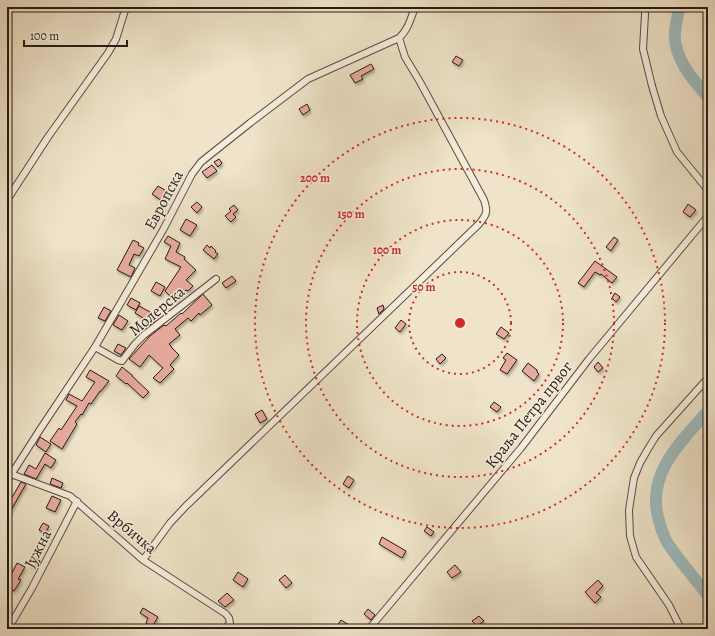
<svg xmlns="http://www.w3.org/2000/svg" width="715" height="636" viewBox="0 0 715 636" font-family="Alegreya,serif">
	<defs>
		<filter id="shadow"><feDropShadow dx="1.5" dy="2.5" stdDeviation="1" flood-color="#0004"/></filter>
	</defs>
	<rect width="100%" height="100%" fill="#efe4c9"/>
	<filter id="stains"><feTurbulence type="fractalNoise" baseFrequency=".005" numOctaves="4"/><feColorMatrix values="0 0 0 0 .2 0 0 0 0 .09 0 0 0 0 .02 0 0 0 .5 -.17"/></filter>
	<radialGradient id="worn" r=".72"><stop offset=".6" stop-color="#630" stop-opacity="0"/><stop offset="1" stop-color="#630" stop-opacity=".3"/></radialGradient>
	<g fill="none" stroke-linecap="round" stroke-linejoin="round">
		<path stroke="#6e7c7b" stroke-width="2" d="M 668,7 L 678,15"/>
		<path stroke="#9dbcbf" stroke-width="12" d="M 679,7 C 678,15 676,23 675,32 C 673,57 692,79 708,97
			M 708,411 C 682,441 647,472 658,517 C 660,525 663,535 667,542 C 679,561 695,578 708,596"/>
	</g>
	<path fill="#e8ab9f" stroke="#271b15" filter="url(#shadow)" d="M 456,56 L 463,60 L 459,66 L 452,62 Z
		M 371,64 L 374,69 L 361,76 L 363,79 L 355,83 L 350,75 Z
		M 307,104 L 310,110 L 303,115 L 299,109 Z
		M 219,159 L 222,163 L 218,167 L 214,162 Z
		M 212,165 L 217,171 L 207,178 L 202,172 Z
		M 158,186 L 168,192 L 162,201 L 152,194 Z
		M 197,202 L 202,207 L 197,213 L 191,207 Z
		M 688,204 L 696,210 L 690,217 L 683,212 Z
		M 234,205 L 238,210 L 233,214 L 236,217 L 231,222 L 225,216 L 231,211 L 229,209 Z
		M 186,219 L 197,225 L 190,236 L 180,230 Z
		M 168,236 L 180,243 L 176,252 L 185,257 L 184,259 L 196,270 L 186,280 L 193,286 L 188,291 L 186,290 L 175,301 L 165,291 L 181,267 L 165,259 L 171,246 L 164,242 Z
		M 614,237 L 618,240 L 611,251 L 606,247 Z
		M 133,240 L 139,243 L 138,245 L 144,248 L 139,256 L 134,254 L 129,265 L 135,268 L 131,277 L 117,270 Z
		M 207,245 L 210,248 L 211,246 L 216,251 L 215,252 L 218,254 L 214,259 L 203,250 Z
		M 595,261 L 617,277 L 612,283 L 601,274 L 600,275 L 595,272 L 584,287 L 578,283 Z
		M 232,276 L 236,281 L 226,288 L 222,283 Z
		M 156,282 L 165,287 L 160,296 L 151,291 Z
		M 615,293 L 620,297 L 616,302 L 612,298 Z
		M 203,294 L 212,305 L 200,315 L 199,313 L 191,321 L 188,318 L 175,329 L 180,335 L 169,344 L 171,346 L 171,347 L 179,355 L 170,365 L 174,369 L 160,383 L 153,378 L 163,368 L 149,355 L 140,367 L 129,359 L 150,336 L 164,325 L 166,326 L 181,313 L 182,314 Z
		M 131,298 L 140,303 L 136,310 L 127,305 Z
		M 383,305 L 384,309 L 379,314 L 377,308 Z
		M 139,306 L 150,312 L 149,314 L 156,320 L 142,331 L 148,321 L 135,313 Z
		M 104,307 L 111,311 L 105,321 L 98,318 Z
		M 119,315 L 128,321 L 122,330 L 113,325 Z
		M 401,320 L 406,324 L 400,332 L 395,328 Z
		M 501,327 L 509,333 L 504,339 L 496,334 Z
		M 118,344 L 126,348 L 121,355 L 114,351 Z
		M 507,353 L 517,360 L 507,374 L 500,370 L 506,360 L 503,358 Z
		M 442,354 L 446,358 L 440,364 L 436,359 Z
		M 598,362 L 603,368 L 598,372 L 594,367 Z
		M 528,363 L 537,370 L 537,372 L 539,374 L 534,381 L 522,371 Z
		M 122,367 L 132,375 L 132,376 L 149,392 L 143,398 L 127,383 L 126,384 L 116,376 Z
		M 90,370 L 109,381 L 101,391 L 100,391 L 91,404 L 89,403 L 82,415 L 81,414 L 75,422 L 77,424 L 62,449 L 50,441 L 59,428 L 61,430 L 77,406 L 66,400 L 69,394 L 82,401 L 95,382 L 86,377 Z
		M 494,402 L 501,407 L 497,412 L 490,407 Z
		M 262,410 L 267,419 L 260,423 L 255,414 Z
		M 40,437 L 51,444 L 46,452 L 36,445 Z
		M 45,453 L 56,460 L 51,468 L 45,464 L 36,479 L 24,474 L 29,465 L 36,469 Z
		M 348,476 L 354,480 L 349,488 L 343,484 Z
		M 52,478 L 63,483 L 61,488 L 50,484 Z
		M 21,482 L 26,484 L 7,517 L 7,506 Z
		M 52,496 L 61,500 L 55,512 L 46,508 Z
		M 43,523 L 49,526 L 45,534 L 39,530 Z
		M 427,527 L 434,532 L 431,536 L 424,531 Z
		M 382,537 L 406,551 L 402,558 L 379,544 Z
		M 33,557 L 40,561 L 36,569 L 29,565 Z
		M 17,563 L 25,567 L 18,579 L 21,580 L 14,591 L 7,587 L 7,573 L 11,575 Z
		M 455,565 L 461,572 L 452,578 L 447,572 Z
		M 238,572 L 248,579 L 243,587 L 233,580 Z
		M 285,575 L 292,583 L 286,588 L 279,580 Z
		M 598,580 L 603,586 L 596,593 L 601,597 L 595,603 L 585,592 Z
		M 227,593 L 234,600 L 225,607 L 218,601 Z
		M 143,608 L 158,617 L 152,627 L 146,623 L 148,618 L 140,613 Z
		M 368,609 L 375,615 L 371,620 L 364,614 Z
		M 479,616 L 484,621 L 477,626 L 472,621 Z
		M 341,620 L 349,625 L 346,629 L 341,629 L 337,626 Z"/>
	<g fill="none" stroke-linecap="round" stroke-linejoin="round">
		<g stroke="#594d42" stroke-width="8">
			<path id="street" d="M 645,14 L 643,49 L 652,86 L 661,116 L 677,152 L 708,190
				M 7,200 L 48,137 L 108,53 L 116,39 L 126,7
				M 95,347 L 118,360 L 122,361 L 135,344 L 144,335 L 216,279
				M 11,474 L 70,496 L 143,560 L 226,614 L 229,618 L 230,623 L 225,629
				M 7,481 L 41,428 L 95,347 L 163,230 L 192,174 L 201,162 L 250,123 L 308,79 L 399,38 C 408,30 411,18 415,7
				M 143,560 L 170,523 L 186,506 L 479,224 C 487,214 488,212 484,200 L 420,82 L 405,57 L 399,38
				M 8,629 L 32,588 L 77,501
				M 369,629 L 521,448 L 589,359 L 708,216
				M 681,629 L 669,605 L 636,557 L 630,536 L 629,510 L 634,478 L 640,463 L 648,449 L 656,436 L 708,378"/>
		</g>
		<use href="#street" stroke="#f5eddc" stroke-width="6"/>
	</g>
	<g fill="none" stroke="#d62828" stroke-width="2" stroke-dasharray="2 4">
		<circle cx="460" cy="323" r="51"/>
		<circle cx="460" cy="323" r="103"/>
		<circle cx="460" cy="323" r="154"/>
		<circle cx="460" cy="323" r="205"/>
	</g>
	<g text-anchor="middle" dominant-baseline="central" stroke-width="3" stroke-linejoin="round" paint-order="stroke">
		<g font-size="16" fill="#271b15" stroke="#f5eddc">
			<text transform="translate(164 200) rotate(-62)">Европска</text>
			<text transform="translate(157 311) rotate(-40)">Молерска</text>
			<text transform="translate(529 415) rotate(-52)">Краља Петра првог</text>
			<text transform="translate(132 532) rotate(40)">Врбичка</text>
			<text transform="translate(38 549) rotate(-63)">Јужна</text>
		</g>
	</g>
	<circle cx="460" cy="323" r="6" fill="#d62828" stroke="#f5eddc" stroke-width="2"/>
	<g font-size="12" text-anchor="middle" font-weight="bold" fill="#d62828" stroke="#f5eddc" stroke-width="3" stroke-linejoin="round" paint-order="stroke">
		<text x="315" y="182">200 m</text>
		<text x="351" y="218">150 m</text>
		<text x="387" y="254">100 m</text>
		<text x="424" y="291">50 m</text>
	</g>
	<rect width="715" height="636" fill="none" stroke="#efe4c9" stroke-width="24"/>
	<rect x="8" y="8" width="699" height="620" fill="none" stroke="#271b15" stroke-width="2"/>
	<rect x="12" y="12" width="691" height="612" fill="none" stroke="#271b15"/>
	<path d="M24 40v6h103v-6" fill="none" stroke="#271b15" stroke-width="2"/>
	<text x="30" y="40" font-size="12" fill="#271b15" stroke="#f5eddc" stroke-width="3" paint-order="stroke">100 m</text>
	<rect width="100%" height="100%" filter="url(#stains)"/>
	<rect width="100%" height="100%" fill="url(#worn)"/>
</svg>
